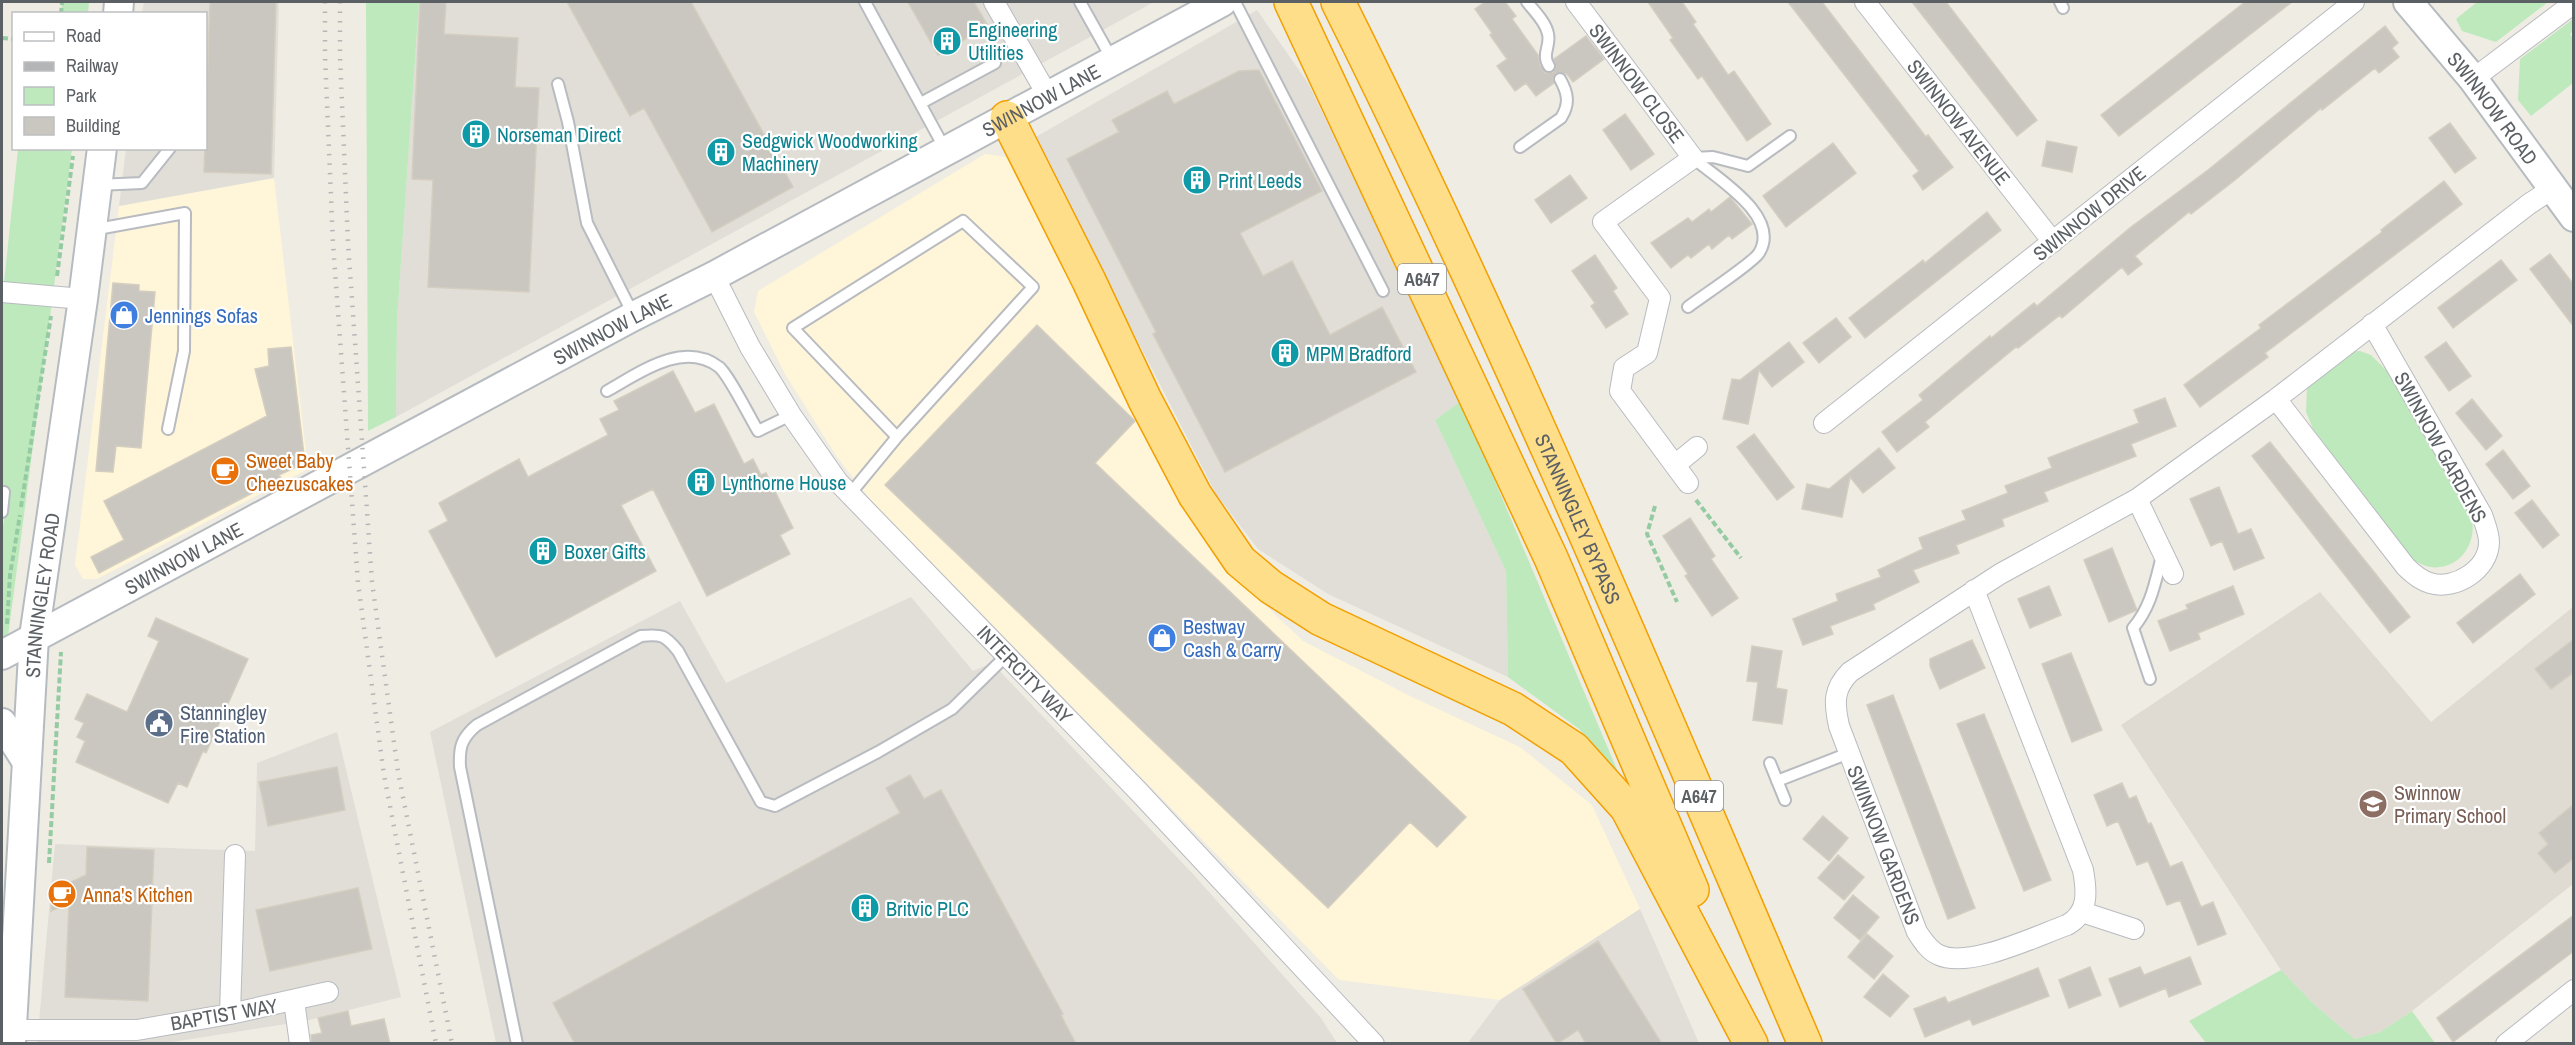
<svg xmlns="http://www.w3.org/2000/svg" width="2575" height="1045" viewBox="0 0 2575 1045" font-family="'Archivo Narrow',sans-serif">
	<rect width="100%" height="100%" fill="#efece3"/>
	<path fill="#fff5d8" d="M 985,154 L 1014,158 L 1245,586 L 1303,641 L 1412,697 L 1520,747 L 1592,805 L 1640,909 L 1500,1000 L 1339,980 L 870,499 L 837,457 L 785,374 L 754,312 L 758,291 Z
		M 274,178 L 308,469 L 97,579 L 83,579 L 75,565 L 119,206 Z"/>
	<path fill="#e0ded7" d="M 144,2 L 279,2 L 274,178 L 119,206 L 126,149 L 206,148 L 206,14 L 142,13 Z
		M 419,2 L 1154,2 L 396,417 L 397,320 Z
		M 1257,10 L 1308,83 L 1461,401 L 1435,420 L 1506,571 L 1508,677 L 1328,594 L 1258,549 L 1216,494 L 1034,138 Z
		M 911,597 L 973,671 L 992,663 L 1193,874 L 1321,1018 L 1337,1043 L 496,1043 L 430,732 L 680,601 L 726,683 Z
		M 337,732 L 401,997 L 305,1021 L 166,1043 L 37,1044 L 55,844 L 255,851 L 257,763 Z
		M 1640,909 L 1699,1043 L 1467,1044 L 1500,1000 Z"/>
	<path fill="#dfdbd2" d="M 2320,592 L 2431,722 L 2573,607 L 2573,884 L 2412,1011 L 2380,1032 L 2355,1039 L 2316,1006 L 2281,970 L 2121,725 Z"/>
	<path fill="#bee9bd" d="M 62,2 L 89,2 L 88,13 L 61,13 Z
		M 366,2 L 419,2 L 397,320 L 396,417 L 368,431 Z
		M 2477,2 L 2548,2 L 2496,42 L 2462,31 L 2456,19 Z
		M 2573,19 L 2573,31 L 2570,34 L 2573,39 L 2573,83 L 2531,116 L 2518,100 L 2520,59 Z
		M 18,149 L 72,149 L 6,652 L 2,655 L 2,531 L 8,497 L 2,496 L 2,302 Z
		M 2360,351 L 2371,355 L 2388,372 L 2472,519 C 2477,545 2458,571 2430,567 C 2424,566 2418,562 2412,560 L 2313,429 L 2306,412 L 2307,387 L 2348,352 Z
		M 1461,401 L 1621,779 L 1579,729 L 1508,677 L 1506,571 L 1435,420 Z
		M 2281,970 L 2316,1006 L 2355,1039 L 2380,1032 L 2412,1011 L 2435,1043 L 2206,1043 L 2189,1021 Z"/>
	<path fill="#cac7c0" stroke="#d4cec1" stroke-width="1.5" d="M 210,2 L 276,2 L 271,174 L 204,172 Z
		M 420,2 L 446,2 L 444,34 L 518,38 L 515,87 L 539,88 L 529,292 L 428,287 L 433,180 L 412,179 Z
		M 567,2 L 691,2 L 793,187 L 712,232 L 644,108 L 630,116 Z
		M 908,2 L 974,2 L 988,26 L 938,55 Z
		M 1485,2 L 1505,2 L 1516,16 L 1512,19 L 1538,55 L 1540,65 L 1545,73 L 1553,72 L 1556,67 L 1554,59 L 1586,36 L 1604,59 L 1573,82 L 1567,74 L 1556,73 L 1553,78 L 1554,83 L 1536,96 L 1526,83 L 1515,91 L 1497,66 L 1507,59 L 1490,35 L 1492,33 L 1475,9 Z
		M 1648,2 L 1682,2 L 1696,22 L 1693,24 L 1728,75 L 1734,71 L 1771,124 L 1747,141 L 1702,76 L 1698,79 L 1670,40 L 1673,38 Z
		M 1788,2 L 1822,2 L 1926,137 L 1928,135 L 1953,167 L 1923,190 L 1913,176 L 1919,171 Z
		M 1912,2 L 1946,2 L 2037,120 L 2017,136 Z
		M 2245,2 L 2292,2 L 2119,136 L 2101,115 Z
		M 2385,26 L 2398,43 L 2392,48 L 2399,57 L 2379,73 L 2375,68 L 2322,110 L 2321,108 L 2235,180 L 2191,214 L 2189,212 L 2135,256 L 2142,264 L 2128,275 L 2122,267 L 2062,318 L 2060,315 L 2018,348 L 2016,347 L 1925,422 L 1929,427 L 1897,452 L 1882,432 L 1923,400 L 1919,395 L 1990,336 L 1991,338 L 2034,303 L 2037,306 L 2131,227 L 2208,170 Z
		M 1259,70 L 1322,191 L 1240,233 L 1263,276 L 1292,261 L 1330,335 L 1382,307 L 1416,372 L 1225,472 L 1153,334 L 1156,332 L 1067,159 L 1119,132 L 1112,120 L 1167,91 L 1174,104 L 1239,71 Z
		M 1625,114 L 1654,154 L 1631,170 L 1603,130 Z
		M 2450,123 L 2476,158 L 2455,173 L 2429,138 Z
		M 2047,141 L 2077,147 L 2072,172 L 2042,166 Z
		M 1833,143 L 1856,173 L 1786,227 L 1763,196 Z
		M 1570,175 L 1587,198 L 1551,223 L 1535,200 Z
		M 2444,181 L 2462,204 L 2265,353 L 2268,357 L 2200,407 L 2184,385 L 2261,328 L 2259,325 L 2382,232 L 2381,230 Z
		M 1730,197 L 1752,224 L 1732,239 L 1729,235 L 1712,249 L 1709,244 L 1691,258 L 1688,255 L 1671,268 L 1651,243 L 1688,218 L 1692,222 L 1709,209 L 1711,212 Z
		M 1987,212 L 2001,230 L 1865,338 L 1849,318 L 1923,260 L 1925,263 Z
		M 2550,254 L 2574,285 L 2574,327 L 2530,269 Z
		M 1595,255 L 1617,288 L 1613,291 L 1628,314 L 1606,328 L 1591,306 L 1595,303 L 1572,271 Z
		M 2501,260 L 2517,280 L 2453,328 L 2438,308 Z
		M 113,283 L 139,285 L 139,291 L 155,292 L 141,448 L 116,446 L 113,472 L 96,471 Z
		M 1836,318 L 1851,337 L 1819,363 L 1803,343 Z
		M 1037,325 L 1135,421 L 1095,463 L 1466,817 L 1437,847 L 1410,822 L 1328,908 L 885,485 Z
		M 1789,342 L 1804,362 L 1772,387 L 1759,370 L 1748,424 L 1723,419 L 1732,379 L 1740,380 Z
		M 2446,342 L 2471,376 L 2449,391 L 2425,357 Z
		M 291,347 L 305,463 L 279,475 L 281,478 L 99,573 L 91,557 L 124,540 L 104,501 L 267,416 L 255,369 L 269,366 L 268,349 Z
		M 673,371 L 695,413 L 714,404 L 744,464 L 753,459 L 761,475 L 766,473 L 793,528 L 780,535 L 790,554 L 707,596 L 653,489 L 621,505 L 656,571 L 496,657 L 429,531 L 448,521 L 439,503 L 519,459 L 528,477 L 608,435 L 600,419 L 619,410 L 614,401 Z
		M 2165,398 L 2176,426 L 2131,444 L 2136,456 L 2044,492 L 2048,501 L 2002,519 L 2004,526 L 1956,545 L 1959,553 L 1913,570 L 1919,582 L 1873,604 L 1875,609 L 1830,626 L 1833,634 L 1803,645 L 1793,619 L 1838,601 L 1836,594 L 1881,577 L 1878,570 L 1923,549 L 1919,538 L 1966,520 L 1962,511 L 2008,493 L 2005,486 L 2052,468 L 2048,458 L 2139,423 L 2134,410 Z
		M 2472,399 L 2502,436 L 2486,450 L 2456,413 Z
		M 1754,434 L 1794,487 L 1777,500 L 1737,447 Z
		M 2270,442 L 2410,617 L 2390,633 L 2252,456 Z
		M 1879,448 L 1895,468 L 1863,493 L 1850,477 L 1842,517 L 1802,509 L 1807,484 L 1829,489 Z
		M 2503,450 L 2530,486 L 2513,499 L 2486,464 Z
		M 2219,487 L 2238,534 L 2251,529 L 2264,558 L 2234,570 L 2222,541 L 2211,546 L 2190,499 Z
		M 2532,500 L 2559,535 L 2543,548 L 2515,513 Z
		M 1690,518 L 1715,556 L 1711,559 L 1738,598 L 1712,616 L 1685,576 L 1688,574 L 1663,536 Z
		M 2112,548 L 2137,610 L 2109,622 L 2084,560 Z
		M 2520,574 L 2535,594 L 2473,643 L 2457,623 Z
		M 2049,586 L 2061,615 L 2030,628 L 2018,599 Z
		M 2233,586 L 2244,614 L 2198,633 L 2200,639 L 2170,651 L 2158,621 L 2188,609 L 2186,605 Z
		M 156,618 L 248,659 L 206,753 L 203,751 L 187,787 L 178,783 L 168,803 L 76,762 L 85,741 L 77,737 L 84,723 L 75,719 L 87,694 L 127,712 L 159,641 L 148,636 Z
		M 2574,639 L 2574,672 L 2551,689 L 2535,669 Z
		M 1972,640 L 1985,668 L 1940,689 L 1930,666 L 1930,659 Z
		M 1752,646 L 1782,651 L 1776,688 L 1787,690 L 1782,724 L 1753,720 L 1758,682 L 1747,681 Z
		M 2071,653 L 2102,730 L 2072,742 L 2042,664 Z
		M 1893,695 L 1975,908 L 1948,919 L 1867,705 Z
		M 1984,714 L 2051,880 L 2024,891 L 1957,724 Z
		M 337,767 L 345,810 L 268,826 L 259,782 Z
		M 910,775 L 924,799 L 941,790 L 1063,1014 L 1061,1015 L 1076,1044 L 575,1044 L 553,1003 L 900,813 L 886,788 Z
		M 2122,783 L 2129,799 L 2136,796 L 2148,824 L 2151,823 L 2170,867 L 2182,862 L 2201,907 L 2213,902 L 2226,934 L 2198,945 L 2180,900 L 2167,905 L 2148,861 L 2137,865 L 2118,821 L 2107,826 L 2094,795 Z
		M 2574,804 L 2574,858 L 2555,873 L 2538,853 L 2548,844 L 2539,833 Z
		M 1823,816 L 1848,838 L 1829,861 L 1803,839 Z
		M 87,847 L 154,850 L 148,1001 L 65,997 L 69,903 L 51,911 L 52,891 L 86,875 Z
		M 1838,855 L 1864,877 L 1844,900 L 1818,878 Z
		M 358,888 L 372,949 L 270,971 L 256,910 Z
		M 1853,895 L 1879,917 L 1860,940 L 1834,918 Z
		M 2574,915 L 2574,951 L 2453,1042 L 2437,1018 Z
		M 1867,934 L 1893,956 L 1874,979 L 1848,957 Z
		M 1598,941 L 1662,1044 L 1586,1044 L 1578,1030 L 1557,1044 L 1523,989 Z
		M 2190,957 L 2201,984 L 2169,997 L 2166,988 L 2120,1007 L 2109,979 L 2140,967 L 2144,975 Z
		M 2090,967 L 2101,995 L 2069,1008 L 2059,980 Z
		M 2038,968 L 2049,996 L 1973,1025 L 1970,1019 L 1925,1037 L 1914,1009 L 1945,997 L 1948,1003 Z
		M 1883,974 L 1909,996 L 1890,1017 L 1864,997 Z
		M 348,1011 L 351,1026 L 384,1019 L 390,1044 L 312,1044 L 311,1035 L 322,1033 L 318,1018 Z"/>
	<g fill="none" stroke-linecap="round" stroke-linejoin="round">
		<g stroke="#b8bbc0" stroke-width="14">
			<path id="lane" d="M 865,2 L 946,151
				M 1080,2 L 1113,61
				M 1235,2 L 1383,291
				M 1527,2 C 1534,11 1546,22 1548,34 C 1551,46 1541,54 1549,66
				M 2060,2 L 2063,8
				M 558,84 L 568,122 L 587,223 L 634,316
				M 921,103 L 995,63
				M 1520,147 L 1561,118 C 1570,104 1568,93 1560,79
				M 1693,158 L 1713,157 L 1748,166 L 1790,136
				M 97,185 L 142,183 L 170,148
				M 92,230 L 185,213 L 184,351 L 168,429
				M 1688,307 C 1701,297 1753,263 1759,253 C 1782,216 1715,177 1693,158
				M 607,391 C 639,373 683,340 719,367 C 729,375 750,418 758,431 L 791,415
				M 850,494 L 897,437 L 1033,287 L 963,221 L 793,328 L 897,437
				M 2,512 L 4,492
				M 2150,679 L 2133,628 C 2151,607 2155,583 2162,556
				M 1770,763 L 1785,800
				M 1777,781 L 1849,753
				M 517,1044 L 460,767 C 459,748 461,738 477,725 L 641,636 C 662,634 665,635 678,651 L 761,802 L 775,806 L 878,752 L 952,709 L 1007,655"/>
		</g>
		<g stroke="#b8bbc0" stroke-width="22">
			<path id="street" d="M 994,2 L 1048,96
				M 1576,2 L 1693,158 L 1603,222 L 1660,298 L 1647,353 L 1624,368 L 1620,391 L 1688,483
				M 1865,2 L 2053,242
				M 2473,79 L 2574,3
				M 714,276 L 750,347 L 791,415 L 838,482 L 1138,791 L 1374,1044
				M 2,292 L 83,299
				M 2276,399 L 2406,567 C 2413,574 2420,580 2430,583 C 2455,591 2489,569 2489,542 C 2489,533 2485,524 2482,515 L 2372,324
				M 1824,423 L 2354,2
				M 1675,465 L 1697,447
				M 2137,499 L 2173,574
				M 1974,590 L 2083,870 C 2087,892 2089,913 2067,925 C 2036,936 1969,969 1939,955 C 1929,951 1923,941 1917,932 L 1839,726 C 1834,703 1833,689 1850,672 L 2000,574 L 2137,499 L 2276,399 L 2529,204 L 2552,189
				M 2082,912 L 2134,929
				M 294,1001 L 300,1044
				M 230,1014 L 235,855
				M 12,1030 L 137,1030 L 230,1014 L 328,992
				M 2506,1044 L 2574,990"/>
		</g>
		<g stroke="#b6bbc0" stroke-width="32">
			<g id="secondary">
				<path id="s1" d="M 2408,2 L 2473,79 L 2574,217"/>
				<path d="M 118,14 L 119,2"/>
				<path id="s2" d="M 2,655 L 634,316 L 714,276 L 1222,2"/>
				<path d="M 2,723 L 27,762"/>
				<path id="s3" d="M 11,1044 L 34,637 L 83,299 L 102,148"/>
			</g>
		</g>
		<g stroke="#f29f00" stroke-width="36">
			<g id="highway">
				<path d="M 1291,2 L 1551,558 L 1692,890"/>
				<path id="s4" d="M 1338,2 C 1508,342 1655,694 1805,1044"/>
				<path d="M 1007,118 L 1089,281 L 1145,400 L 1195,495 L 1240,561 L 1271,587 L 1321,619 L 1513,709 L 1574,749 L 1627,808 L 1751,1044"/>
			</g>
		</g>
		<path stroke="#95cba3" stroke-width="4" stroke-dasharray="6 3" stroke-linecap="butt" d="M 61,14 L 62,2
			M 2,38 L 14,39
			M 57,276 L 73,156
			M 1696,500 L 1741,558
			M 1655,506 L 1647,534 L 1677,602
			M 21,507 L 51,316
			M 7,624 L 10,575 L 20,515
			M 49,863 L 61,652"/>
		<use href="#lane" stroke="#fff" stroke-width="10"/>
		<use href="#street" stroke="#fff" stroke-width="20"/>
		<use href="#secondary" stroke="#fff" stroke-width="28"/>
		<use href="#highway" stroke="#ffde8a" stroke-width="33"/>
		<path stroke="#b4b5b6" stroke-width="4.5" stroke-dasharray="1.5 8" stroke-linecap="butt" d="M 325,2 L 325,56 L 333,244 L 358,583 L 384,775 L 436,1044
			M 340,2 L 340,56 L 348,243 L 372,582 L 398,772 L 452,1044"/>
	</g>
	<defs>
		<g id="building-disc" transform="scale(1.5)"><circle r="9.5" fill="#0f9aa8" stroke="#fff"/><path d="M-4-6H4V6H1V3H-1V6H-4ZM-2.5-4.3h1.7v1.8h-1.7ZM.8-4.3h1.7v1.8H.8ZM-2.5-1h1.7V.8h-1.7ZM.8-1h1.7V.8H.8Z" fill="#fff"/></g>
		<g id="shop-disc" transform="scale(1.5)"><circle r="9.5" fill="#3f7fe0" stroke="#fff"/><path d="M-5-2.5h2.3a2.7 3.5 0 0 1 5.4 0H5L5.5 6h-11ZM-1.5-2.5h3a1.5 2.3 0 0 0-3 0Z" fill="#fff"/></g>
		<g id="cafe-disc" transform="scale(1.5)"><circle r="9.5" fill="#e8710a" stroke="#fff"/><path d="M-5.5-4.5H6V0H3Q3 3.5 0 3.5H-2.5Q-5.5 3.5-5.5 0ZM3-3.2v2h1.7v-2ZM-6 4.5H4V6H-6Z" fill="#fff"/></g>
		<g id="civic-disc" transform="scale(1.5)"><circle r="9.5" fill="#5c6f8a" stroke="#fff"/><path d="M-.6-6.5H3V-4.5H.6V-3L4-1V1h2V6H-6V1h2V-1L-.6-3ZM-1.2 2.5V6h2.4V2.5Z" fill="#fff"/></g>
		<g id="school-disc" transform="scale(1.5)"><circle r="9.5" fill="#8d6e63" stroke="#fff"/><path d="M0-5L7-2L0 1L-7-2ZM-4 1L0 2.5L4 1V4Q0 6-4 4Z" fill="#fff"/></g>
	</defs>
	<g fill-rule="evenodd">
		<use href="#building-disc" x="947" y="41"/>
		<use href="#building-disc" x="476" y="134"/>
		<use href="#building-disc" x="721" y="152"/>
		<use href="#building-disc" x="1197" y="180"/>
		<use href="#shop-disc" x="124" y="315"/>
		<use href="#building-disc" x="1285" y="353"/>
		<use href="#cafe-disc" x="225" y="471"/>
		<use href="#building-disc" x="701" y="482"/>
		<use href="#building-disc" x="543" y="551"/>
		<use href="#shop-disc" x="1162" y="638"/>
		<use href="#civic-disc" x="159" y="723"/>
		<use href="#school-disc" x="2373" y="804"/>
		<use href="#cafe-disc" x="62" y="894"/>
		<use href="#building-disc" x="865" y="908"/>
	</g>
	<g text-anchor="middle" dominant-baseline="central" stroke-width="4.5" stroke-linejoin="round" paint-order="stroke">
		<g fill="#fff" stroke="#8c9093" stroke-width="1.5">
			<rect x="1398" y="264" width="48" height="30" rx="4.5"/>
			<rect x="1675" y="781" width="48" height="30" rx="4.5"/>
		</g>
		<g font-size="18" font-weight="bold" fill="#5b6065">
			<text x="1422" y="279">A647</text>
			<text x="1699" y="796">A647</text>
		</g>
		<g font-size="20" fill="#0d838f" stroke="#fff" text-anchor="start">
			<text x="968" y="29">Engineering<tspan x="968" dy="23">Utilities</tspan></text>
			<text x="497" y="134">Norseman Direct</text>
			<text x="742" y="140">Sedgwick Woodworking<tspan x="742" dy="23">Machinery</tspan></text>
			<text x="1218" y="180">Print Leeds</text>
			<text x="1306" y="353">MPM Bradford</text>
			<text x="722" y="482">Lynthorne House</text>
			<text x="564" y="551">Boxer Gifts</text>
			<text x="886" y="908">Britvic PLC</text>
		</g>
		<g font-size="20" fill="#5b6065" stroke="#fff">
			<text transform="translate(1637 83) rotate(53)">SWINNOW CLOSE</text>
			<text stroke="none"><textPath href="#s2" startOffset="1178">SWINNOW LANE</textPath></text>
			<text stroke="none"><textPath href="#s1" startOffset="136">SWINNOW ROAD</textPath></text>
			<text transform="translate(1959 122) rotate(52)">SWINNOW AVENUE</text>
			<text transform="translate(2089 213) rotate(-39)">SWINNOW DRIVE</text>
			<text stroke="none"><textPath href="#s2" startOffset="692">SWINNOW LANE</textPath></text>
			<text transform="translate(2441 447) rotate(61)">SWINNOW GARDENS</text>
			<text stroke="none"><textPath href="#s4" startOffset="570">STANNINGLEY BYPASS</textPath></text>
			<text stroke="none"><textPath href="#s2" startOffset="206">SWINNOW LANE</textPath></text>
			<text stroke="none"><textPath href="#s3" startOffset="450">STANNINGLEY ROAD</textPath></text>
			<text transform="translate(1025 674) rotate(46)">INTERCITY WAY</text>
			<text transform="translate(1884 845) rotate(69)">SWINNOW GARDENS</text>
			<text transform="translate(224 1014) rotate(-10)">BAPTIST WAY</text>
		</g>
		<g font-size="20" fill="#366cbe" stroke="#fff" text-anchor="start">
			<text x="145" y="315">Jennings Sofas</text>
			<text x="1183" y="626">Bestway<tspan x="1183" dy="23">Cash &amp; Carry</tspan></text>
		</g>
		<g font-size="20" fill="#c56008" stroke="#fff" text-anchor="start">
			<text x="246" y="460">Sweet Baby<tspan x="246" dy="23">Cheezuscakes</tspan></text>
			<text x="83" y="894">Anna's Kitchen</text>
		</g>
		<g font-size="20" fill="#4e5e75" stroke="#fff" text-anchor="start">
			<text x="180" y="712">Stanningley<tspan x="180" dy="23">Fire Station</tspan></text>
		</g>
		<g font-size="20" fill="#785e54" stroke="#fff" text-anchor="start">
			<text x="2394" y="792">Swinnow<tspan x="2394" dy="23">Primary School</tspan></text>
		</g>
	</g>
	<rect width="2575" height="1045" fill="none" stroke="#5b6065" stroke-width="6"/>
	<rect x="12" y="12" width="195" height="138" fill="#ffffff" stroke="#bdbfc1" stroke-width="1.5"/>
	<rect x="24" y="32" width="30" height="9" fill="#ffffff" stroke="#bdbfc1" stroke-width="1.5"/>
	<text x="66" y="42" font-size="18" fill="#5b6065">Road</text>
	<rect x="24" y="62" width="30" height="9" fill="#b4b5b6" stroke="#bdbfc1" stroke-width="1.5"/>
	<text x="66" y="72" font-size="18" fill="#5b6065">Railway</text>
	<rect x="24" y="87" width="30" height="18" fill="#bee9bd" stroke="#bdbfc1" stroke-width="1.5"/>
	<text x="66" y="102" font-size="18" fill="#5b6065">Park</text>
	<rect x="24" y="117" width="30" height="18" fill="#cac7c0" stroke="#bdbfc1" stroke-width="1.5"/>
	<text x="66" y="132" font-size="18" fill="#5b6065">Building</text>
</svg>
